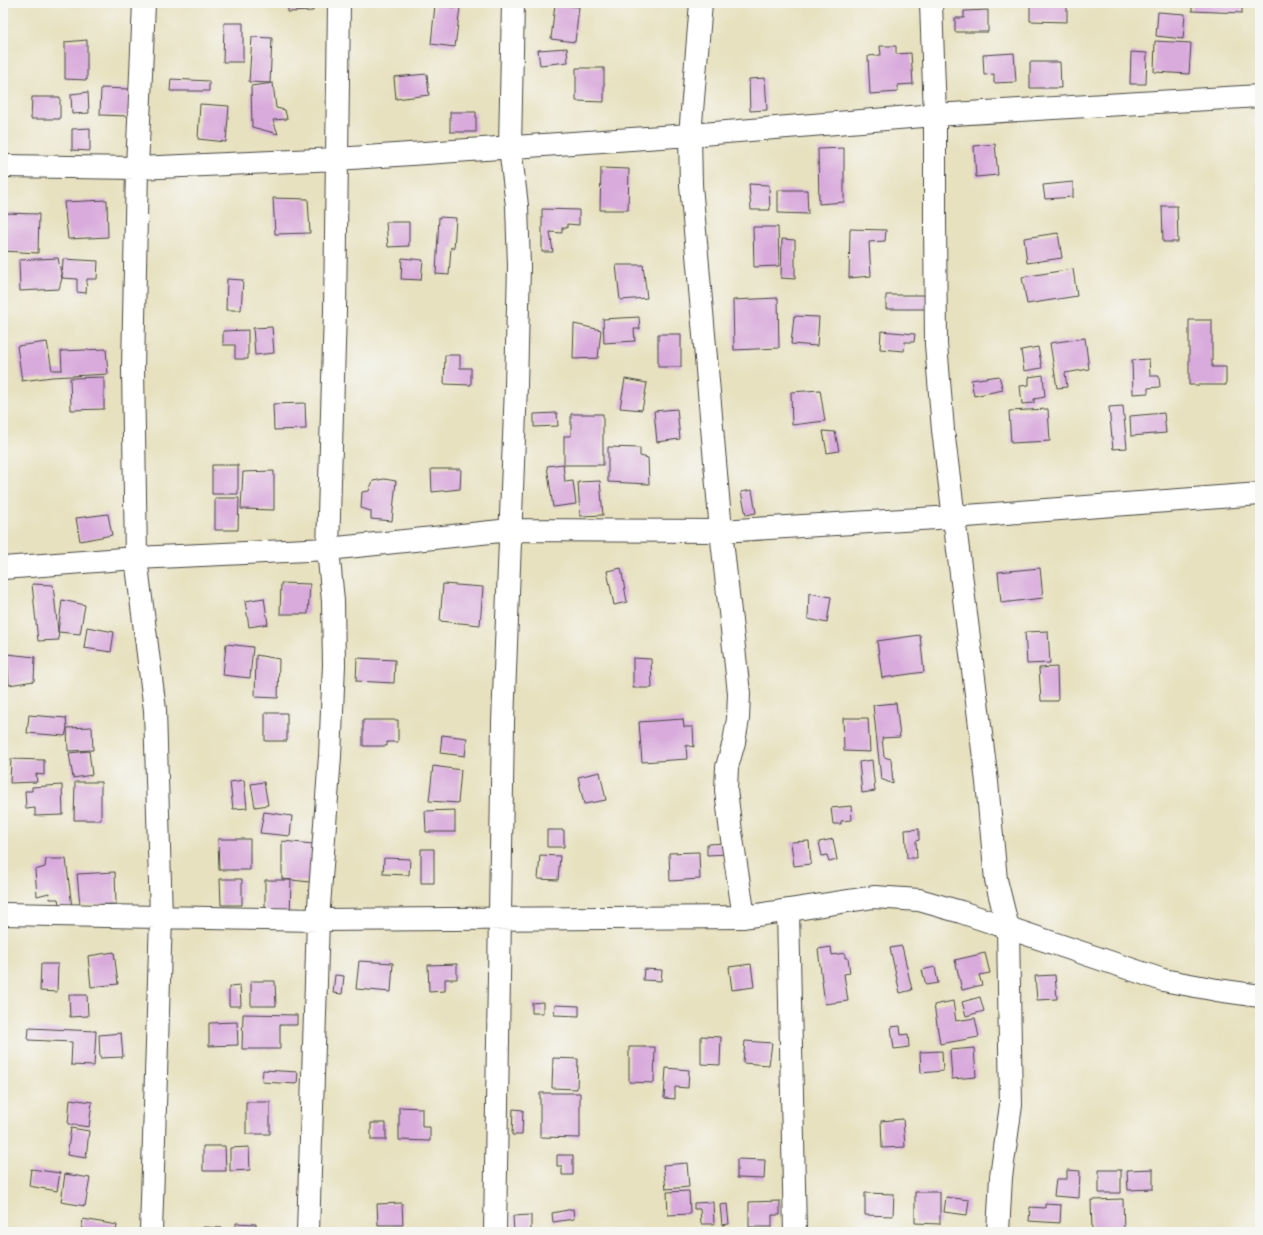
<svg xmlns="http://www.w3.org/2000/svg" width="1263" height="1235" viewBox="0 0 1263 1235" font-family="'Comic Neue',sans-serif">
	<rect width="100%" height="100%" fill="#f6f6f2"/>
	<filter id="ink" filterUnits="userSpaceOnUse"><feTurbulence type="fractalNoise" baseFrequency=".025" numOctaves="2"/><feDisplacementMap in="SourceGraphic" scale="8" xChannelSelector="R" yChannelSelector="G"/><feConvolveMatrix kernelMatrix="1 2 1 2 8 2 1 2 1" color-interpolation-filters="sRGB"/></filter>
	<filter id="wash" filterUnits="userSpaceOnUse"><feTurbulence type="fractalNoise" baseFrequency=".012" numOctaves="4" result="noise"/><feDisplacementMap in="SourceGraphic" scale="16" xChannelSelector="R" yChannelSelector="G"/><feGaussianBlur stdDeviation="0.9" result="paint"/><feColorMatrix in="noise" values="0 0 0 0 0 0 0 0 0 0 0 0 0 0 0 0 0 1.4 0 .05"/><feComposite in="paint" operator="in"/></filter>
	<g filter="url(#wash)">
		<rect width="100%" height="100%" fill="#e7e1bf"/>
		<g id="blocks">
			<path fill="#d9abdc" d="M 288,3 L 313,3 L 313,11 L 288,12 Z
				M 1030,3 L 1067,3 L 1067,22 L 1030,21 Z
				M 1192,3 L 1242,3 L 1242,13 L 1192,11 Z
				M 555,4 L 579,7 L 575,42 L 551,39 Z
				M 435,5 L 460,8 L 455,47 L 431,44 Z
				M 988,10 L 988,32 L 955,32 L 955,18 L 964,18 L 964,11 Z
				M 1158,12 L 1185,14 L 1183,39 L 1156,36 Z
				M 224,23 L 243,23 L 243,62 L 223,62 Z
				M 252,37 L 272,38 L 270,83 L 249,82 Z
				M 87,40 L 87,80 L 65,79 L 65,42 Z
				M 1155,41 L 1191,43 L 1189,74 L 1154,72 Z
				M 880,46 L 896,46 L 896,54 L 911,53 L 913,84 L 898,85 L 898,92 L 870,94 L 868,56 L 881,55 Z
				M 567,48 L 568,62 L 540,65 L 538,50 Z
				M 1131,52 L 1147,53 L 1146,84 L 1130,84 Z
				M 1014,53 L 1016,82 L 994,83 L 994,74 L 984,75 L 983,55 Z
				M 1030,62 L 1060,62 L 1061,88 L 1030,88 Z
				M 576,68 L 604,68 L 604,102 L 576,101 Z
				M 427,74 L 429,95 L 396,99 L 394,77 Z
				M 765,78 L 767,110 L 750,111 L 749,79 Z
				M 171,79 L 209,81 L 209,91 L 170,91 Z
				M 273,83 L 276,108 L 285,110 L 287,119 L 273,120 L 278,134 L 252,127 L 251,86 Z
				M 101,88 L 129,89 L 128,116 L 100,115 Z
				M 88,92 L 89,113 L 72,114 L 71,94 Z
				M 32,97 L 60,97 L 60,119 L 31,119 Z
				M 200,104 L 229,106 L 226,142 L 198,139 Z
				M 450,112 L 476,112 L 476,132 L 450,132 Z
				M 90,128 L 90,151 L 72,150 L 72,129 Z
				M 995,144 L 998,175 L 976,177 L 974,146 Z
				M 844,148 L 844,202 L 819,204 L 818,149 Z
				M 601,168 L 629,169 L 628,210 L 600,210 Z
				M 1073,182 L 1073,197 L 1045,199 L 1043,185 Z
				M 749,184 L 769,185 L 770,210 L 751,210 Z
				M 778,190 L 807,190 L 808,214 L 778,213 Z
				M 273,198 L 308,199 L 310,233 L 275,234 Z
				M 107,200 L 108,237 L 68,239 L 64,202 Z
				M 1162,206 L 1177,206 L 1178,242 L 1163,242 Z
				M 542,209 L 579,210 L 579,225 L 567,224 L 567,228 L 562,228 L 562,233 L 550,232 L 553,252 L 542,252 Z
				M 3,213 L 39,214 L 38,253 L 3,251 Z
				M 439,217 L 456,218 L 454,249 L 451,247 L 449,275 L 436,274 Z
				M 386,222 L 409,222 L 409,246 L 388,247 Z
				M 753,227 L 778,227 L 779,266 L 754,267 Z
				M 850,229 L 886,230 L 885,241 L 869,242 L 871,276 L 849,278 Z
				M 1058,233 L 1062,258 L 1027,263 L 1024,238 Z
				M 782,239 L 795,240 L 795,279 L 781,278 Z
				M 58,258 L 62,278 L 59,289 L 20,291 L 19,260 Z
				M 402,258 L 423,260 L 421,280 L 401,279 Z
				M 63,259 L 98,261 L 97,279 L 87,279 L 86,293 L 77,292 L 77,279 L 62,278 Z
				M 616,265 L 643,265 L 647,298 L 620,300 Z
				M 1073,269 L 1077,296 L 1027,304 L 1022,277 Z
				M 227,279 L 243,280 L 241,310 L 226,310 Z
				M 886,295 L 927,295 L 927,309 L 886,309 Z
				M 778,298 L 779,348 L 734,350 L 733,300 Z
				M 794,316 L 819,317 L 817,346 L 791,344 Z
				M 639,317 L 640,329 L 634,329 L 635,341 L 604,343 L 603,319 Z
				M 1189,320 L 1212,320 L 1212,367 L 1226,367 L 1226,385 L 1189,385 Z
				M 574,324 L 601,330 L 598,358 L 573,359 Z
				M 272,327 L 274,353 L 255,355 L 253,328 Z
				M 248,330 L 248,359 L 235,359 L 235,345 L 223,345 L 223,331 Z
				M 881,331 L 915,334 L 914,342 L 905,342 L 904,351 L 880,349 Z
				M 658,334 L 681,334 L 681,367 L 658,367 Z
				M 1085,338 L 1089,369 L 1065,373 L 1067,387 L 1057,388 L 1050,343 Z
				M 47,342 L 52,370 L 62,370 L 61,351 L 106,349 L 108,374 L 52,377 L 22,381 L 17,346 Z
				M 1038,347 L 1042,368 L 1024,371 L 1021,350 Z
				M 445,355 L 460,355 L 460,368 L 471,368 L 471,385 L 444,384 Z
				M 1149,359 L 1150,376 L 1159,376 L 1160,387 L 1148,388 L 1148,393 L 1133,394 L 1132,360 Z
				M 1043,375 L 1045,397 L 1034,399 L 1034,403 L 1022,404 L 1020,386 L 1029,385 L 1029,377 Z
				M 999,376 L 1003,390 L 974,396 L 971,380 Z
				M 104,377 L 104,409 L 71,410 L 70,378 Z
				M 625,379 L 647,383 L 642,410 L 620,408 Z
				M 820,390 L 825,421 L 792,425 L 791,392 Z
				M 305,403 L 306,429 L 274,430 L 273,404 Z
				M 1123,406 L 1127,448 L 1113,449 L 1109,407 Z
				M 677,409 L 680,439 L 657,442 L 654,411 Z
				M 1048,409 L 1050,441 L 1011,443 L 1009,411 Z
				M 557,413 L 558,426 L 534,427 L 534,414 Z
				M 1164,413 L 1166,433 L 1131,436 L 1130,416 Z
				M 571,414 L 603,414 L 603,465 L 564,465 L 564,436 L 571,436 Z
				M 823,431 L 835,432 L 839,451 L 827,453 Z
				M 608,447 L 640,448 L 640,456 L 648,458 L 649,484 L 608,482 Z
				M 563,464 L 565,482 L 573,481 L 576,504 L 553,507 L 547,466 Z
				M 212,465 L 238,465 L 238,494 L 212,494 Z
				M 431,469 L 461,469 L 460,489 L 432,492 Z
				M 274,471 L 274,510 L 241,509 L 243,472 Z
				M 384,479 L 396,481 L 392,521 L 371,519 L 371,511 L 361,508 L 362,492 L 369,491 L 373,481 Z
				M 600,481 L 603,515 L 580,516 L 578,482 Z
				M 752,490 L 756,513 L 746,515 L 741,492 Z
				M 215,498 L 239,498 L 238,530 L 215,530 Z
				M 108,514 L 112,535 L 80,541 L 76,518 Z
				M 621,568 L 627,602 L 614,605 L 607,571 Z
				M 1040,568 L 1043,598 L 1001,603 L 998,572 Z
				M 281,583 L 310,584 L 308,614 L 280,614 Z
				M 32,584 L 53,585 L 59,640 L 38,641 Z
				M 443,584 L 483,587 L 480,625 L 440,621 Z
				M 809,593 L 831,597 L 827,623 L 808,619 Z
				M 264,598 L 268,624 L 249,627 L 245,601 Z
				M 62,600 L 85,605 L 80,634 L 58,632 Z
				M 87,627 L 114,632 L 111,652 L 84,648 Z
				M 1048,631 L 1050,663 L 1027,664 L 1025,632 Z
				M 920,635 L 924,672 L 882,678 L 877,641 Z
				M 226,644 L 253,647 L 250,678 L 223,675 Z
				M 7,654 L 35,657 L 34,681 L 9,685 Z
				M 256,655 L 279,659 L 278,698 L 255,697 Z
				M 357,658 L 395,660 L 394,683 L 356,681 Z
				M 633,658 L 651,659 L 652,688 L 633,688 Z
				M 1057,667 L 1058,701 L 1041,701 L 1039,668 Z
				M 896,703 L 900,737 L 882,738 L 884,757 L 891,759 L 893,784 L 881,779 L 873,705 Z
				M 265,713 L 287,713 L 287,741 L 265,741 Z
				M 29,715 L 66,718 L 67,728 L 65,736 L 27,733 Z
				M 843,718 L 868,718 L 870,752 L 844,751 Z
				M 683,719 L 684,727 L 693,727 L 694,747 L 686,745 L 687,759 L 642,762 L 639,722 Z
				M 363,720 L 398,720 L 398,742 L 387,742 L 387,746 L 363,746 Z
				M 92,727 L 93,750 L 68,751 L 67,728 Z
				M 442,735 L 467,738 L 465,756 L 440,753 Z
				M 89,751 L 92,775 L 73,778 L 69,753 Z
				M 11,759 L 44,760 L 44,775 L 36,774 L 37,782 L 10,783 Z
				M 872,760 L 875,791 L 862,793 L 859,762 Z
				M 433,766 L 461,770 L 458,803 L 429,801 Z
				M 600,772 L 606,800 L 584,804 L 578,777 Z
				M 244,780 L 247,808 L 233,809 L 230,782 Z
				M 75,782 L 101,782 L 101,820 L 74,820 Z
				M 264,782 L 268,805 L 255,807 L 251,784 Z
				M 62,785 L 63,815 L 35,816 L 35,808 L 26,809 L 25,791 L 32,791 L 32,787 Z
				M 851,806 L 852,820 L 841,821 L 841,824 L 833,824 L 831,808 Z
				M 455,810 L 455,832 L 426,832 L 425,811 Z
				M 264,812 L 292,816 L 290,836 L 260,833 Z
				M 919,829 L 919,840 L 916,841 L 917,858 L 907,858 L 905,830 Z
				M 547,830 L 564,830 L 564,847 L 547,847 Z
				M 218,839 L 250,839 L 250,870 L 219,870 Z
				M 833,839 L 837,860 L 829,862 L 827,855 L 822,856 L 819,842 Z
				M 282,841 L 313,844 L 310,882 L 291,880 L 290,914 L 265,914 L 265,880 L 291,880 L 282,879 Z
				M 809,841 L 811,864 L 794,866 L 791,842 Z
				M 727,843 L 728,854 L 707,855 L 707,844 Z
				M 421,849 L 434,849 L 434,883 L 421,883 Z
				M 699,852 L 700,879 L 670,881 L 669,853 Z
				M 540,855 L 560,856 L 558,880 L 538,879 Z
				M 384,858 L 410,859 L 409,875 L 383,874 Z
				M 46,859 L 66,859 L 72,907 L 60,909 L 58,899 L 50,899 L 49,893 L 37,896 L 35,870 L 45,867 Z
				M 115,872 L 116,904 L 80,905 L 77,874 Z
				M 220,879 L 242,879 L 242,905 L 221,905 Z
				M 902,946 L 912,990 L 900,993 L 890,948 Z
				M 831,947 L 832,955 L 845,953 L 845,958 L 848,958 L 850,973 L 844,974 L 848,1001 L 825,1004 L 818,949 Z
				M 114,952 L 118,984 L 91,987 L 88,956 Z
				M 985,953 L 990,973 L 979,975 L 982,985 L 962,990 L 955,960 Z
				M 359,961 L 393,963 L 391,992 L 356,989 Z
				M 41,964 L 58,964 L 57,992 L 40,991 Z
				M 457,964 L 457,979 L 445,979 L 445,991 L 429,992 L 428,965 Z
				M 751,964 L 754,987 L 732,990 L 729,967 Z
				M 935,967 L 938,983 L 926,985 L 922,970 Z
				M 644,969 L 662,970 L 661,981 L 643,980 Z
				M 335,975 L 344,976 L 342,994 L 333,993 Z
				M 1055,975 L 1057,999 L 1037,1000 L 1035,976 Z
				M 251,981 L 275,981 L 276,1006 L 251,1006 Z
				M 240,986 L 241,1006 L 229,1006 L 229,987 Z
				M 69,995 L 87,995 L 88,1016 L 70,1017 Z
				M 980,997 L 984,1011 L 966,1016 L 962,1002 Z
				M 953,1001 L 956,1021 L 975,1018 L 979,1037 L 940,1044 L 934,1005 Z
				M 543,1002 L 543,1013 L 532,1013 L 532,1003 Z
				M 555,1005 L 579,1006 L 579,1016 L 554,1015 Z
				M 243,1014 L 297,1015 L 297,1025 L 280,1025 L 280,1049 L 242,1049 Z
				M 237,1022 L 238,1045 L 209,1046 L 209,1023 Z
				M 900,1026 L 901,1035 L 908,1034 L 909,1047 L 894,1049 L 891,1027 Z
				M 29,1028 L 96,1031 L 94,1066 L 71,1065 L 72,1042 L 28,1040 Z
				M 121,1033 L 123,1057 L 100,1058 L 99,1035 Z
				M 701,1036 L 721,1037 L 720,1065 L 701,1064 Z
				M 745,1041 L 772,1043 L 769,1065 L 743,1063 Z
				M 629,1047 L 655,1047 L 654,1083 L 629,1082 Z
				M 974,1048 L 976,1077 L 952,1079 L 950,1050 Z
				M 942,1051 L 943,1071 L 921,1073 L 920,1052 Z
				M 553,1058 L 578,1059 L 577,1089 L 552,1088 Z
				M 666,1068 L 689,1070 L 688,1088 L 675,1087 L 675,1099 L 664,1098 Z
				M 263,1070 L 298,1072 L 297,1084 L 262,1082 Z
				M 540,1093 L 580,1093 L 580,1138 L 540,1137 Z
				M 70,1099 L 92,1102 L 89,1127 L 68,1124 Z
				M 246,1102 L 270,1102 L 270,1134 L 246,1134 Z
				M 399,1107 L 422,1108 L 422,1127 L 430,1127 L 430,1141 L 399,1140 Z
				M 513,1109 L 523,1110 L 522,1135 L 512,1135 Z
				M 903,1119 L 905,1147 L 882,1148 L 881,1121 Z
				M 371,1123 L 386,1123 L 386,1140 L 371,1140 Z
				M 71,1128 L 89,1131 L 86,1158 L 67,1155 Z
				M 203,1146 L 225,1146 L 226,1171 L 203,1171 Z
				M 249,1147 L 250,1170 L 230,1171 L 230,1148 Z
				M 557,1155 L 573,1155 L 573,1175 L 562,1175 L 562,1166 L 557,1166 Z
				M 737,1159 L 765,1160 L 764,1179 L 737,1178 Z
				M 687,1163 L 689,1187 L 666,1189 L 663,1165 Z
				M 31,1169 L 60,1173 L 57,1191 L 29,1186 Z
				M 1153,1169 L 1153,1189 L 1128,1190 L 1127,1170 Z
				M 1067,1170 L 1080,1171 L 1079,1198 L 1054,1196 L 1056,1179 L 1067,1179 Z
				M 1099,1170 L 1121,1170 L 1121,1193 L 1099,1193 Z
				M 65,1174 L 90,1178 L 85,1206 L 61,1202 Z
				M 689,1191 L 690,1214 L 668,1215 L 667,1192 Z
				M 915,1192 L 940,1192 L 940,1224 L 915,1223 Z
				M 865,1193 L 894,1194 L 893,1216 L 865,1215 Z
				M 946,1197 L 969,1200 L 967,1215 L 944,1212 Z
				M 1123,1199 L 1124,1230 L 1092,1231 L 1091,1200 Z
				M 780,1201 L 780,1215 L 772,1215 L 772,1227 L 749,1227 L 749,1202 Z
				M 713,1202 L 714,1224 L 701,1224 L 700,1209 L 694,1209 L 694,1203 Z
				M 402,1203 L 403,1225 L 378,1225 L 377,1204 Z
				M 727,1204 L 729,1224 L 722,1225 L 720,1205 Z
				M 1045,1204 L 1061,1205 L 1060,1223 L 1029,1221 L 1030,1207 L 1045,1208 Z
				M 573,1209 L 574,1219 L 553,1222 L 552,1213 Z
				M 531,1215 L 531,1232 L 514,1232 L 513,1216 Z
				M 83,1219 L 117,1225 L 116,1232 L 81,1232 Z
				M 236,1223 L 256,1224 L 256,1232 L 236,1232 Z
				M 203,1227 L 222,1228 L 222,1232 L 203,1232 Z"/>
		</g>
	</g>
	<g filter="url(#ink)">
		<use href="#blocks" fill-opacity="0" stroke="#474641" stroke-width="1"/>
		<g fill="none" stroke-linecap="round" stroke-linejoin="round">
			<g stroke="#474641" stroke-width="24">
				<path id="minor" d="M 144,3 L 137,168 L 133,369 L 136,558 L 155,710 L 161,917 L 151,1232
					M 701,3 L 690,135 L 691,185 L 721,531 L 739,693 L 738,719 L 734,742 L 727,767 L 726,790 L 731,832 L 744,917
					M 931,3 L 935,115 L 935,219 L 936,344 L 943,430 L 987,782 L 996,880 L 1008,928 L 1011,1105 L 1001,1177 L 998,1232
					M 3,166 L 137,168 L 337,159 L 690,135 L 935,115 L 1260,96
					M 3,568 L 136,558 L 328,549 L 510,530 L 721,531 L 953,517 L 1260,494
					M 788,910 L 795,1232
					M 3,914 L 318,920 L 744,917 L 874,897 L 919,900 L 961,912 L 1163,980 L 1217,990 L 1260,996
					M 308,1232 L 318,920 L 330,756 L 334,665 L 333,601 L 328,549 L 335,311 L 339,3
					M 495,1232 L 503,722 L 516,386 L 519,266 L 517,206 L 510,147 L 513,3"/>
			</g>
			<use href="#minor" stroke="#fff" stroke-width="22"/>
		</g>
	</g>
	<rect width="1263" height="1235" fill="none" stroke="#f6f6f2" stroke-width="16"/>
</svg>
